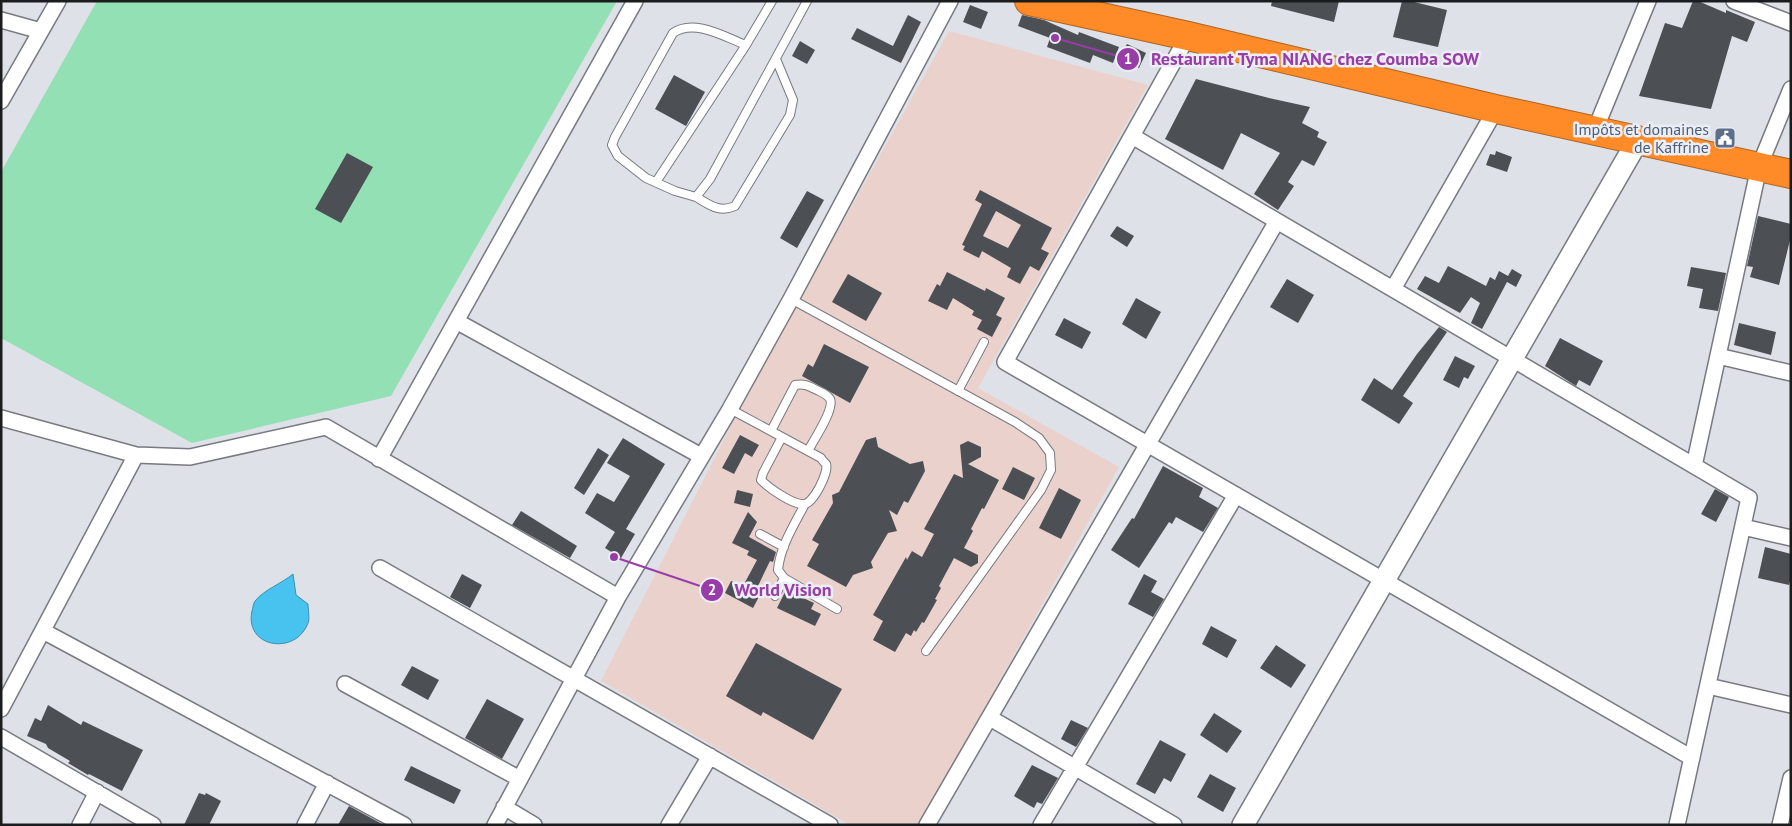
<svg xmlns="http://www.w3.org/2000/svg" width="1792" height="826" viewBox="0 0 1792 826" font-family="'PT Sans',sans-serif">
	<rect width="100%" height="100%" fill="#dee1e8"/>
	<path fill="#ebd1cc" d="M 949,31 L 1148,85 L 978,388 L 1119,467 L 919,825 L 850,825 L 601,681 L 742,404 Z"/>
	<path fill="#92e0b4" d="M 97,1 L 617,1 L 391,396 L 192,443 L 1,338 L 1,172 Z"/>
	<path fill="#48c2ee" stroke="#3a90b0" d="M 293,574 L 296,595 L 308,604 C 308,610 310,618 308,623 C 296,656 244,648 252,611 C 253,608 253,604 255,601 C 265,589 281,584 293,574 Z"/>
	<path fill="#4c4f54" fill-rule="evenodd" d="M 1272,1 L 1339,1 L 1334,22 L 1271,6 Z
		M 1402,1 L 1410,1 L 1447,10 L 1438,47 L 1393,37 Z
		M 1693,1 L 1698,1 L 1726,13 L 1726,10 L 1755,22 L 1747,42 L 1732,36 L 1711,109 L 1639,96 L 1665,23 L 1682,28 Z
		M 970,5 L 988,12 L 981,29 L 963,22 Z
		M 908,15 L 921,22 L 901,63 L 851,39 L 857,28 L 893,46 Z
		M 1022,15 L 1044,20 L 1078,35 L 1079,32 L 1119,47 L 1113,63 L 1093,55 L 1090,63 L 1047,47 L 1050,38 L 1018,26 Z
		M 800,41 L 815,50 L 807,64 L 792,56 Z
		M 1127,44 L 1146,53 L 1139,68 L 1120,58 Z
		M 674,75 L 705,92 L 686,126 L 655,109 Z
		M 1196,79 L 1269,98 L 1310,107 L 1302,123 L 1319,132 L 1317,137 L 1327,142 L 1314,166 L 1302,160 L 1288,182 L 1294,186 L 1278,210 L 1254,194 L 1280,153 L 1241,133 L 1223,170 L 1165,139 Z
		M 1496,151 L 1512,157 L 1507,172 L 1486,165 L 1490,154 L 1495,155 Z
		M 347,153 L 373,167 L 341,223 L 315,209 Z
		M 980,190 L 1052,228 L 1041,249 L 1049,253 L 1039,271 L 1030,266 L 1020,284 L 1007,277 L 1011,268 L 982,251 L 979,258 L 963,250 L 965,246 L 962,245 L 982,204 L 975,200 ZM 996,211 L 1021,225 L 1008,248 L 983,236 Z
		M 807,191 L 824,200 L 797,248 L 780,238 Z
		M 1758,216 L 1791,224 L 1791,236 L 1779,285 L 1750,277 L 1753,267 L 1747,266 Z
		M 1117,226 L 1134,236 L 1127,247 L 1110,236 Z
		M 1448,266 L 1486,286 L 1490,277 L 1495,280 L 1499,271 L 1508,276 L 1512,269 L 1522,275 L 1516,287 L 1507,282 L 1482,329 L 1471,323 L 1480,303 L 1471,297 L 1460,313 L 1417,289 L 1425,276 L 1439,283 Z
		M 1691,267 L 1726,273 L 1718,311 L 1699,308 L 1703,289 L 1687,286 Z
		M 947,272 L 985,291 L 986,288 L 1005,298 L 996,315 L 1002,318 L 992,337 L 977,329 L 982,320 L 972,315 L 974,311 L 953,298 L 947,310 L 928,301 L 937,284 L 940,286 Z
		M 848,274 L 882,293 L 866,321 L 832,302 Z
		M 1287,279 L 1314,295 L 1298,323 L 1270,307 Z
		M 1136,298 L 1161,312 L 1146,339 L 1122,324 Z
		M 1064,318 L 1091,332 L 1082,349 L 1055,335 Z
		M 1739,323 L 1776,332 L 1771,355 L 1734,345 Z
		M 1439,327 L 1447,332 L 1403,396 L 1413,403 L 1399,424 L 1361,400 L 1374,378 L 1392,390 L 1417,354 Z
		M 1560,338 L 1603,361 L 1590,386 L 1579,380 L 1576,386 L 1545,366 Z
		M 824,344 L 869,367 L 850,403 L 802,376 L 808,364 L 813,367 Z
		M 1455,356 L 1475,366 L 1468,379 L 1464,377 L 1459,388 L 1443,380 Z
		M 740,435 L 759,445 L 752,457 L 745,453 L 734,474 L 722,468 Z
		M 876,437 L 878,447 L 910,464 L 923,461 L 925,471 L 908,503 L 904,501 L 897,515 L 889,510 L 897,531 L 888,533 L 871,562 L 873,568 L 853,575 L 846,587 L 807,566 L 819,544 L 812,540 L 833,503 L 832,495 L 839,492 L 866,440 Z
		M 623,438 L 665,464 L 626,529 L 635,534 L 621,558 L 605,548 L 615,532 L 585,513 L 597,493 L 614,502 L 630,476 L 607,463 Z
		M 968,441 L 981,447 L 981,457 L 968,464 L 999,480 L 984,509 L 982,508 L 971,529 L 973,531 L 964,548 L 978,555 L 978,563 L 971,567 L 954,558 L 939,586 L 941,588 L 935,599 L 937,600 L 924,623 L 922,622 L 916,632 L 914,630 L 911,636 L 906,633 L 895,652 L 873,640 L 883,621 L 873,615 L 906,557 L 907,560 L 912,551 L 922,557 L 934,534 L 924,529 L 954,474 L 963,478 L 960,445 Z
		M 598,448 L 609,455 L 584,495 L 574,488 Z
		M 1163,466 L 1203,488 L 1199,497 L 1218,508 L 1203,532 L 1176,517 L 1172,524 L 1169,522 L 1139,568 L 1111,550 L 1132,518 L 1134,519 Z
		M 1013,467 L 1035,478 L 1024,500 L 1002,489 Z
		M 1059,488 L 1081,500 L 1061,539 L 1039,528 Z
		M 1715,489 L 1729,497 L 1716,522 L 1701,514 Z
		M 737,490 L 753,494 L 750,507 L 734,503 Z
		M 521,511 L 577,546 L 570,558 L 512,525 Z
		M 748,512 L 757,522 L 749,537 L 776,552 L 773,562 L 770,561 L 757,588 L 762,591 L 753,608 L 725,593 L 731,581 L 743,586 L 757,560 L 747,555 L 749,551 L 732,543 Z
		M 1765,547 L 1791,554 L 1791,577 L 1789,585 L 1758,578 Z
		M 462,574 L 482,585 L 470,608 L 450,597 Z
		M 1144,574 L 1157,581 L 1151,592 L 1164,599 L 1153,617 L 1128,604 Z
		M 786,590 L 814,603 L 811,609 L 821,614 L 815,626 L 777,608 Z
		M 1211,626 L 1237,640 L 1227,658 L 1202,644 Z
		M 756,643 L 842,689 L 813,740 L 763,712 L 761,716 L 726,696 Z
		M 1276,645 L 1306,665 L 1291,688 L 1260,668 Z
		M 412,666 L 439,680 L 428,700 L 401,685 Z
		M 487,699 L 524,719 L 502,759 L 465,738 Z
		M 48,705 L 81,725 L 83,721 L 143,750 L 122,791 L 89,774 L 88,775 L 68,763 L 70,761 L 48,748 L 46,744 L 27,736 L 35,718 L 41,721 Z
		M 1214,713 L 1242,731 L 1227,753 L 1200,735 Z
		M 1071,720 L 1088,728 L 1076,747 L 1061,739 Z
		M 1160,740 L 1186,754 L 1171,782 L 1164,778 L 1155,794 L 1136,784 Z
		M 1032,765 L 1058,778 L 1042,804 L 1037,802 L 1034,808 L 1014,796 Z
		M 411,766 L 461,790 L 454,804 L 404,780 Z
		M 1210,774 L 1236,788 L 1223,812 L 1197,797 Z
		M 199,793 L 205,795 L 206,793 L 221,801 L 209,825 L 184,825 Z
		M 349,806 L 382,824 L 384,825 L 338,825 Z"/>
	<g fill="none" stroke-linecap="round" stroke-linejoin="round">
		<g stroke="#787a80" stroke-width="10">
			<path id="lane" d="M 746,45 C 725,37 694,18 673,33 L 615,137 L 612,145 L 618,156 L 646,178 L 675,191 L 696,197 L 710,179 L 807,1
				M 656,182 L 746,45 L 772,1
				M 696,197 C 710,205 719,213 735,206 L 790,115 L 793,100 L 776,59
				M 791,299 L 1015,422 L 1039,438 L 1050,453 L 1051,470 L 1041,490 L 926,651
				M 958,391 L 984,342
				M 730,409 L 821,458 C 821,459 826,464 826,464 C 829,472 814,502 805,504 C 794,506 769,488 761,480 L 763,473 L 782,437
				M 771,431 L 795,385 C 804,383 809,386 817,390 C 821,392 827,394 830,399 C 835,409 813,441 808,451
				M 805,504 C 794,525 780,547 778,570 L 784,578 L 837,609
				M 760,534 L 784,547
				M 775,596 L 784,578"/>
		</g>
		<g stroke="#787a80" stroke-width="18">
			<path id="street" d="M 1734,1 L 1791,23
				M 1,20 L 41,31
				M 1188,36 L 1005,362 L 1692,758
				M 1,101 L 58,1
				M 1595,130 L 1648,1
				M 1132,136 L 1749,498 L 1677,825
				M 1393,289 L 1496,109
				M 456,321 L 701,456
				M 1718,356 L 1791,373
				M 1,418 L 136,455 L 190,457 L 326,427 L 618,597
				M 379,459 L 635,1
				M 1694,466 L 1759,167 L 1791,89
				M 1743,527 L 1791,538
				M 380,568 L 830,825
				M 43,631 L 404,825
				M 345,684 L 520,779
				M 1708,686 L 1791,705
				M 1,709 L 136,455
				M 990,718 L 1174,825
				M 1,737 L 153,825
				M 504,807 L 534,825
				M 80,825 L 97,792
				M 305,825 L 327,783
				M 495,825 L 618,597 L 730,409 L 791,299 L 950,1
				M 669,825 L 710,756
				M 927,825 L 1277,221
				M 1041,825 L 1236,495
				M 1780,825 L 1791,778"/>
		</g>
		<g stroke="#787a80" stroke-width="24">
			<path id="secondary" d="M 1243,825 L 1638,140"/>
		</g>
		<g stroke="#af6424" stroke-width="30">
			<path id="highway" d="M 1029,1 L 1188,36 L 1496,109 L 1791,174"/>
		</g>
		<use href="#lane" stroke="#fff" stroke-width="8"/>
		<use href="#street" stroke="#fff" stroke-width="15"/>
		<use href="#secondary" stroke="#fff" stroke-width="21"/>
		<use href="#highway" stroke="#fe8a28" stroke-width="28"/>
	</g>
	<defs>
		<g id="civic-square" transform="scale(1.125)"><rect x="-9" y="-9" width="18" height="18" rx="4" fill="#5c6f8a" stroke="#ebeef5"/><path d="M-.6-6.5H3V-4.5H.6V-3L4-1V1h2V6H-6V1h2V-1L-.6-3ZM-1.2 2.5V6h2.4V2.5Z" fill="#fff"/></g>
	</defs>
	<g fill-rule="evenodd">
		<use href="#civic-square" x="1725" y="138"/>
	</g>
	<g text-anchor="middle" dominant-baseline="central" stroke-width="5" stroke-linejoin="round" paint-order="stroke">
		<g font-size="16" fill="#4e5e75" stroke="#ebeef5" text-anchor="end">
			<text x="1709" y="129">Impôts et domaines<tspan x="1709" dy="18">de Kaffrine</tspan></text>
		</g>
	</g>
	<path fill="none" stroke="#983ca7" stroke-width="2" d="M1055 38L1128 59M614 557L712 590"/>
	<g fill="#983ca7" stroke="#ebeef5" stroke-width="2">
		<circle cx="1055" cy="38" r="5"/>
		<circle cx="614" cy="557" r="5"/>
		<circle cx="1128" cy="59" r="12"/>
		<circle cx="712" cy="590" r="12"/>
	</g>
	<g font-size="15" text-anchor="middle" font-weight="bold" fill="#fff">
		<text x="1128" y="64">1</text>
		<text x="712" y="595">2</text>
	</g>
	<g font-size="18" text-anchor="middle" font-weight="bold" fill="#983ca7" stroke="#ebeef5" stroke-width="5" stroke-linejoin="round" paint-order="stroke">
		<text x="1315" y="65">Restaurant Tyma NIANG chez Coumba SOW</text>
		<text x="783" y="596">World Vision</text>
	</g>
	<rect width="1792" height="826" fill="none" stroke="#1b1c1e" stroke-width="5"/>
</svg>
